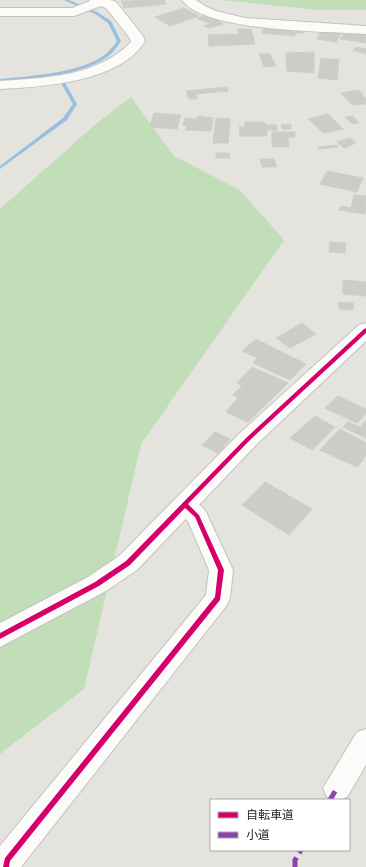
<svg xmlns="http://www.w3.org/2000/svg" width="366" height="867" viewBox="0 0 366 867" font-family="'Space Grotesk','Noto Sans JP',sans-serif">
	<rect width="100%" height="100%" fill="#e4e3de"/>
	<path fill="#c1deb9" d="M 221,0 L 366,0 L 366,10 L 318,10 Z
		M 131,97 L 174,156 L 240,190 L 284,240 L 141,444 L 84,689 L 0,754 L 0,209 L 97,123 Z"/>
	<g fill="none" stroke-linecap="round" stroke-linejoin="round">
		<path fill="#97bfe0" fill-rule="evenodd" d="M 64,0 L 69,0 L 97,12 L 111,21 L 121,41 C 118,45 115,50 112,53 C 87,76 32,78 0,81 L 0,79 C 30,76 87,73 109,51 C 112,48 115,44 117,41 L 108,23 L 95,14 Z
			M 58,75 L 61,76 L 77,104 L 67,120 L 0,169 L 0,166 L 63,118 L 73,104 L 57,76 Z"/>
	</g>
	<path fill="#cdccc8" stroke="#cfceca" d="M 164,0 L 166,4 L 124,8 L 121,1 Z
		M 184,8 L 199,16 L 170,26 L 155,17 Z
		M 202,16 L 217,20 L 223,24 L 210,28 L 204,26 L 210,23 L 197,19 Z
		M 264,26 L 305,29 L 304,33 L 295,33 L 295,36 L 262,33 Z
		M 322,28 L 342,31 L 336,42 L 317,39 Z
		M 237,29 L 251,29 L 255,44 L 209,46 L 208,35 L 239,34 Z
		M 345,31 L 366,34 L 366,43 L 340,39 Z
		M 356,47 L 366,49 L 366,54 L 353,50 Z
		M 314,52 L 314,73 L 287,71 L 286,53 Z
		M 259,54 L 270,54 L 276,66 L 264,67 Z
		M 321,58 L 339,60 L 337,80 L 318,78 Z
		M 227,87 L 228,91 L 196,94 L 197,99 L 189,99 L 186,91 Z
		M 359,90 L 366,99 L 366,104 L 352,105 L 341,93 Z
		M 154,113 L 181,115 L 177,129 L 150,127 Z
		M 328,114 L 343,129 L 324,133 L 308,119 Z
		M 198,116 L 213,118 L 211,131 L 186,130 L 187,126 L 183,125 L 185,118 L 197,119 Z
		M 353,116 L 359,123 L 352,124 L 345,117 Z
		M 216,118 L 230,119 L 228,143 L 213,143 Z
		M 245,122 L 265,122 L 265,125 L 276,125 L 277,130 L 267,130 L 267,136 L 240,136 L 239,127 L 245,127 Z
		M 291,124 L 291,129 L 282,129 L 281,125 Z
		M 272,132 L 295,132 L 295,137 L 288,137 L 289,147 L 272,147 Z
		M 350,138 L 356,143 L 344,148 L 337,142 Z
		M 337,145 L 338,147 L 319,149 L 318,147 Z
		M 216,153 L 229,153 L 230,158 L 216,158 Z
		M 260,159 L 274,159 L 277,167 L 262,167 Z
		M 327,171 L 363,178 L 357,192 L 320,184 Z
		M 354,195 L 366,196 L 365,214 L 339,210 L 341,206 L 351,208 Z
		M 330,242 L 346,243 L 345,253 L 329,252 Z
		M 343,280 L 366,282 L 366,296 L 343,294 Z
		M 338,302 L 353,303 L 353,310 L 339,309 Z
		M 302,323 L 316,334 L 290,348 L 276,338 Z
		M 256,339 L 306,364 L 290,380 L 253,363 L 257,358 L 242,351 Z
		M 252,367 L 288,383 L 248,422 L 226,412 L 238,398 L 233,395 L 242,386 L 237,383 Z
		M 338,396 L 366,409 L 366,414 L 357,423 L 325,408 Z
		M 315,416 L 335,427 L 312,450 L 290,438 Z
		M 366,420 L 366,438 L 343,427 L 348,422 L 360,427 Z
		M 340,429 L 366,443 L 366,456 L 357,467 L 320,450 Z
		M 215,432 L 230,439 L 218,453 L 202,445 Z
		M 265,482 L 312,509 L 289,535 L 242,505 Z"/>
	<g fill="none" stroke-linecap="round" stroke-linejoin="round">
		<g stroke="#c2c2c3" stroke-width="2">
			<path id="street" d="M 89,0 L 111,0 L 116,2 L 143,36 L 145,41 C 121,82 42,87 0,89 L 0,81 C 44,78 96,77 130,43 L 131,41 L 129,37 L 106,8 L 101,6 L 74,16 L 0,16 L 0,8 L 72,8 L 90,1 Z
				M 182,0 L 196,0 L 205,6 L 216,11 L 245,18 L 366,26 L 366,34 C 327,31 204,32 182,0 Z
				M 185,496 L 193,499 L 205,510 L 233,570 L 230,598 L 227,605 L 21,867 L 0,867 L 0,846 L 206,595 L 209,570 L 188,521 L 177,511 L 174,505 L 177,499 Z
				M 366,729 L 366,765 L 347,797 L 340,800 L 327,797 L 323,788 L 357,732 Z"/>
		</g>
		<g stroke="#c2c2c3" stroke-width="2">
			<path id="secondary" d="M 366,323 L 366,341 L 256,445 L 137,570 L 106,591 L 0,647 L 0,623 L 88,577 L 119,556 L 240,433 L 359,325 Z"/>
		</g>
		<use href="#street" fill="#fbfbfa" fill-rule="evenodd"/>
		<use href="#secondary" fill="#fbfbfa" fill-rule="evenodd"/>
		<path stroke="#8e44ad" stroke-width="5" stroke-dasharray="10 5" stroke-linecap="butt" d="M 330,800 L 337,788
			M 295,867 L 295,860 L 301,850"/>
		<g stroke="#fff" stroke-width="3">
			<path id="cycleway" d="M 366,328 L 366,333 L 250,440 L 188,504 L 199,515 L 224,570 L 220,600 L 10,861 L 9,867 L 3,867 L 5,858 L 215,597 L 218,570 L 195,517 L 185,508 L 130,565 L 99,586 L 0,639 L 0,633 L 95,582 L 126,561 L 246,438 L 364,329 Z"/>
		</g>
		<use href="#cycleway" fill="#d6006c" fill-rule="evenodd"/>
	</g>
	<rect x="210" y="799" width="140" height="52" fill="#ffffff" stroke="#a9a9a9"/>
	<rect x="218" y="812" width="20" height="6" fill="#d6006c" stroke="#a9a9a9"/>
	<text x="246" y="819" font-size="12" fill="#272727">自転車道</text>
	<rect x="218" y="832" width="20" height="6" fill="#8e44ad" stroke="#a9a9a9"/>
	<text x="246" y="839" font-size="12" fill="#272727">小道</text>
</svg>
